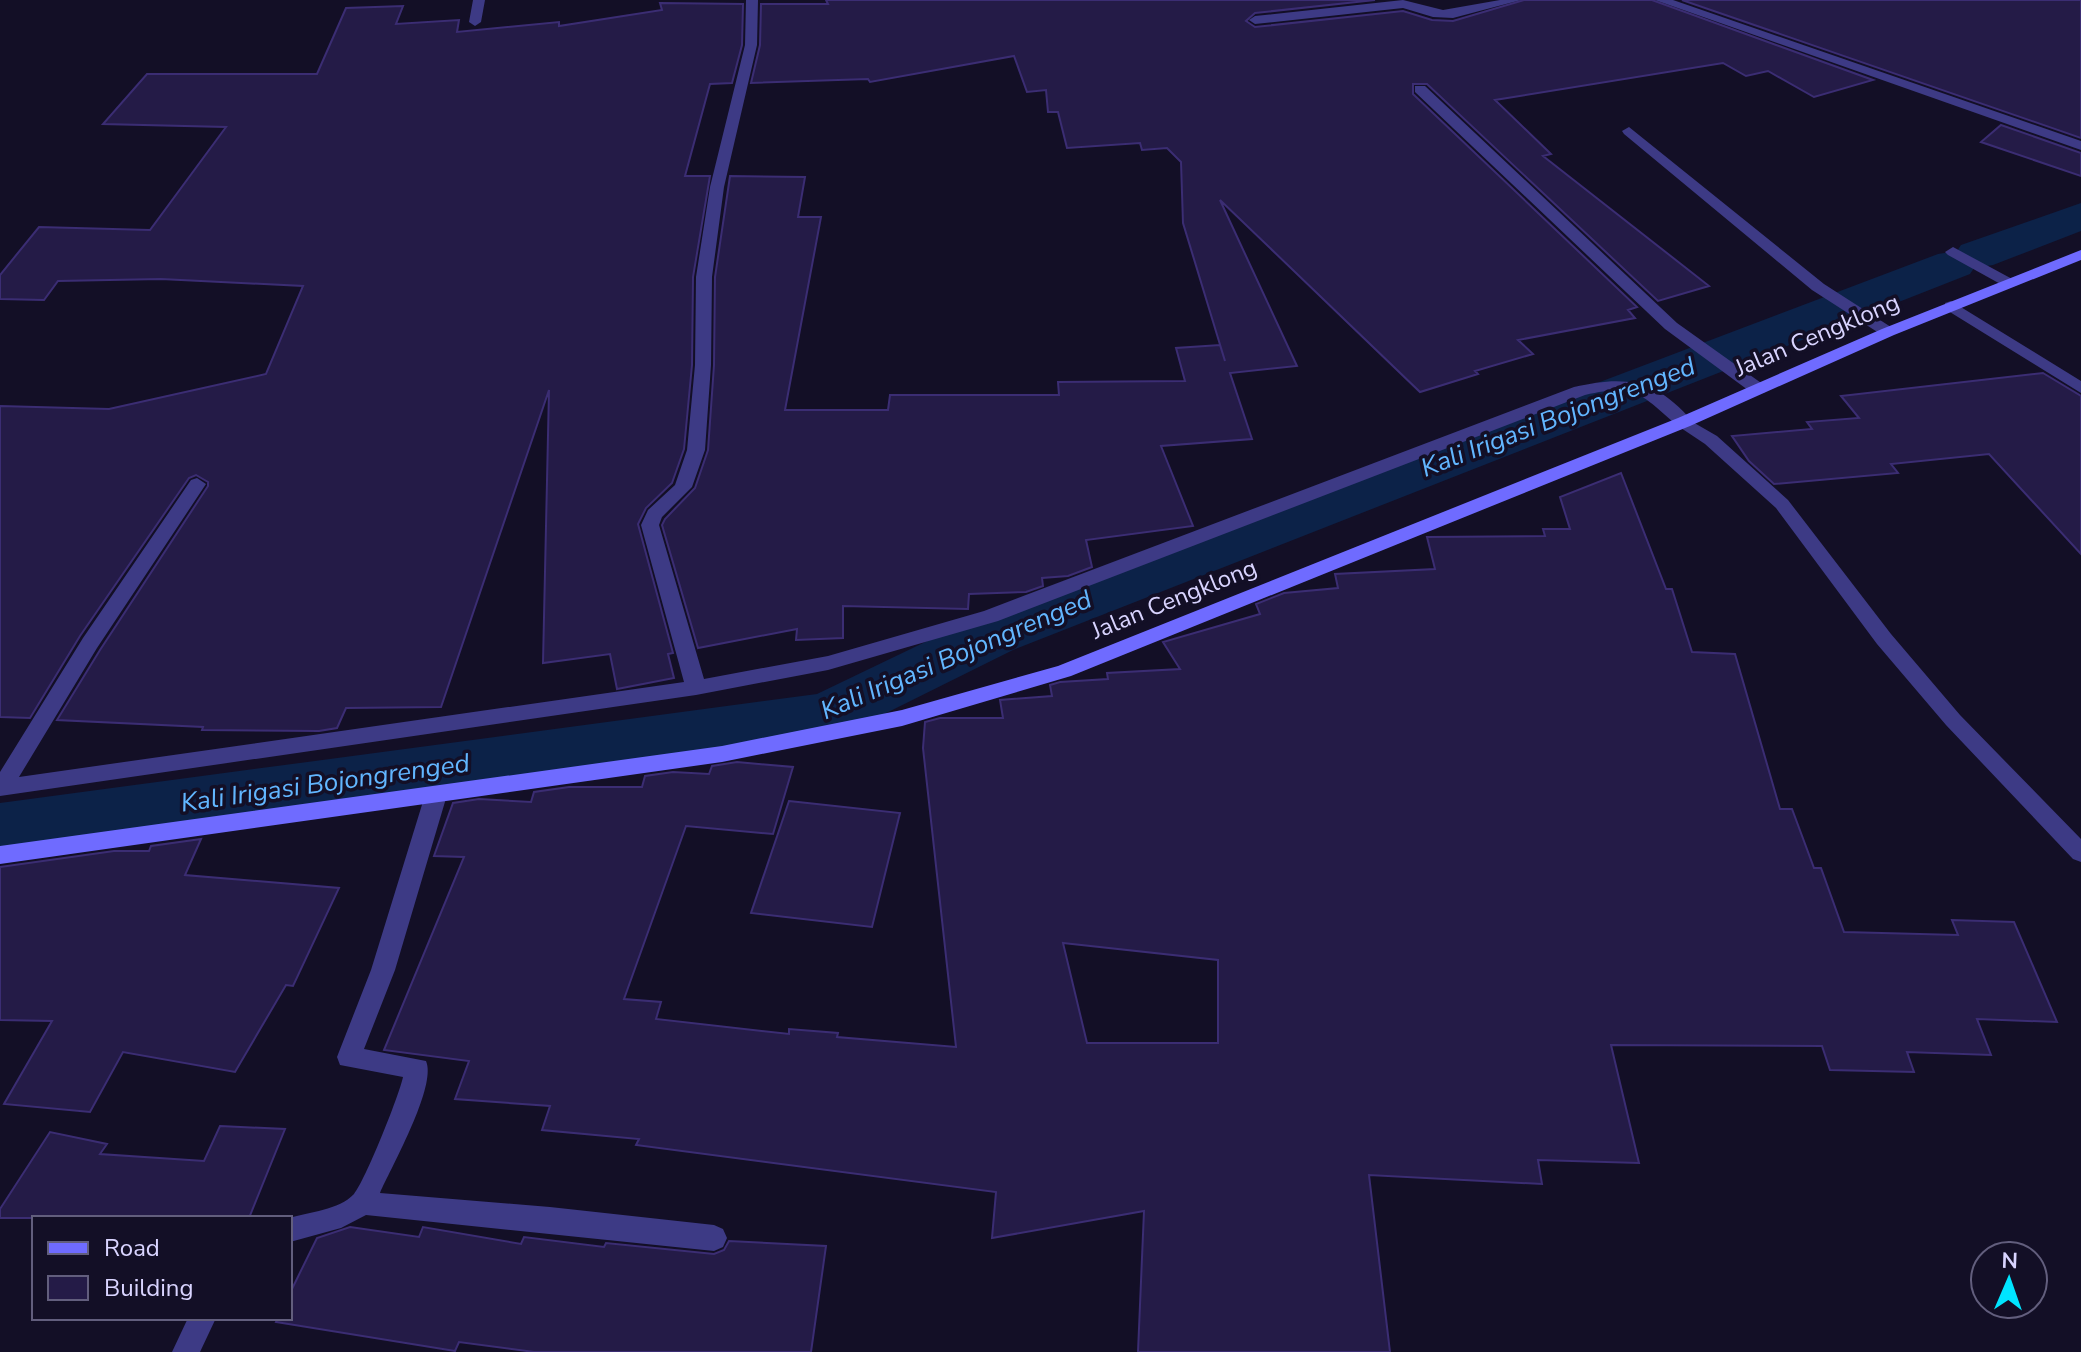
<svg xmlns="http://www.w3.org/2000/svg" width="2081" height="1352" viewBox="0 0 2081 1352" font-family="'Nunito Sans',sans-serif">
	<rect width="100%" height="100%" fill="#130f26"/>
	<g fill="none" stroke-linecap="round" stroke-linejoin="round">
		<path fill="#0c2248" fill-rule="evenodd" d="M 2081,203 L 2081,231 L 1993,265 L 1974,268 L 1970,274 L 1013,650 L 850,731 L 828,738 L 0,853 L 0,803 L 817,694 L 971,620 L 1938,254 L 1957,251 L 1961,245 Z"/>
	</g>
	<path fill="#241b47" stroke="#3b2d73" stroke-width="2" fill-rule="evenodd" d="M 826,0 L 1375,0 L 1255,13 L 1246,21 L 1255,27 L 1403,11 L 1432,20 L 1453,21 L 1524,0 L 1652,0 L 1873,80 L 1814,97 L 1768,71 L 1746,76 L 1723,63 L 1495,100 L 1551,154 L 1543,156 L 1709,286 L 1658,301 L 1427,84 L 1413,84 L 1413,94 L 1637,307 L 1628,310 L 1635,318 L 1518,340 L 1533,354 L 1475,371 L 1478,374 L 1420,392 L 1220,200 L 1297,366 L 1230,373 L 1252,439 L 1161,446 L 1193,526 L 1086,540 L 1092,567 L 1068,576 L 1042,578 L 1043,586 L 1026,592 L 969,594 L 968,609 L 843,606 L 843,638 L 796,640 L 797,629 L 698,648 L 662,525 L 665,519 L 695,488 L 708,450 L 714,365 L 715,277 L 730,176 L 805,177 L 798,217 L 821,217 L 785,410 L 888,410 L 890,395 L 1059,395 L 1058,382 L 1185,381 L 1176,348 L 1220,345 L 1225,361 L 1183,223 L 1181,162 L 1167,148 L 1142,150 L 1140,143 L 1067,148 L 1058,112 L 1048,112 L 1046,90 L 1027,92 L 1014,56 L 870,82 L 868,79 L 751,83 L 760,45 L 761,4 L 828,4 Z
		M 1682,0 L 2081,0 L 2081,138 Z
		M 660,3 L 743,4 L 742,45 L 732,83 L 710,84 L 685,176 L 710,176 L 693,277 L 692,365 L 684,449 L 672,483 L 646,508 L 638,524 L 673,653 L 668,654 L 674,678 L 617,689 L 610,654 L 543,663 L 549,390 L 441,707 L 346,708 L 337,728 L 319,731 L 202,730 L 203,727 L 57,720 L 100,650 L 208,486 L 208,482 L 196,475 L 189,478 L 80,636 L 30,718 L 0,717 L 0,406 L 109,409 L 266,374 L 303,286 L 161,279 L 58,281 L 44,300 L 0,299 L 0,275 L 39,227 L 150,230 L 226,127 L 103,124 L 147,74 L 317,74 L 346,8 L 403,6 L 396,24 L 459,20 L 457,32 L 559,22 L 559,26 L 662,10 Z
		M 2001,125 L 2081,153 L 2081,176 L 1981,142 Z
		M 2043,373 L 2081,396 L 2081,554 L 1989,454 L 1891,464 L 1898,473 L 1774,484 L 1749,461 L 1732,436 L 1812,429 L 1807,422 L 1859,418 L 1841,396 Z
		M 1621,473 L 1666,589 L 1672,589 L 1692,652 L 1735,654 L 1780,809 L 1792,809 L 1814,868 L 1821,868 L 1844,932 L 1958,935 L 1952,920 L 2014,922 L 2057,1022 L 1977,1019 L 1991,1055 L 1907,1052 L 1914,1072 L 1830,1070 L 1822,1046 L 1611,1045 L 1639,1163 L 1538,1160 L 1542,1184 L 1369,1175 L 1390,1352 L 1138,1352 L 1144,1211 L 992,1238 L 996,1192 L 636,1145 L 639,1139 L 542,1130 L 550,1106 L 455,1099 L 469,1061 L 384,1050 L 464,857 L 434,856 L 453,803 L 479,799 L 531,802 L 534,792 L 569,787 L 642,787 L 645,776 L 673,772 L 709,774 L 712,766 L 737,762 L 793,767 L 773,834 L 686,826 L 624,999 L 661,1002 L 656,1019 L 789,1034 L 789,1029 L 838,1033 L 837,1037 L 956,1047 L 923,748 L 925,722 L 940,718 L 1003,718 L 1000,700 L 1052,696 L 1050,685 L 1060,682 L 1108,679 L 1107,673 L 1180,669 L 1163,642 L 1260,614 L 1256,604 L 1284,593 L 1338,588 L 1335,574 L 1435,569 L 1427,537 L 1545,536 L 1543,529 L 1570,529 L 1560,497 ZM 1063,943 L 1218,960 L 1218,1043 L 1087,1043 Z
		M 789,801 L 900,813 L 872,927 L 751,913 Z
		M 201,839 L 185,875 L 339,888 L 293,986 L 286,985 L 235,1072 L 123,1052 L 90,1112 L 4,1104 L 52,1021 L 0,1020 L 0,867 L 114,851 L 149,851 L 151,846 Z
		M 220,1126 L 285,1129 L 249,1218 L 0,1218 L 0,1209 L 50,1132 L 107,1144 L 100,1154 L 204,1161 Z
		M 350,1227 L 419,1237 L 423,1227 L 521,1244 L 524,1237 L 604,1247 L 606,1243 L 714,1254 L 724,1250 L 729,1241 L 826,1246 L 811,1352 L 534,1352 L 459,1342 L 455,1351 L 276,1322 L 278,1318 L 290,1318 L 290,1293 L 317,1238 Z"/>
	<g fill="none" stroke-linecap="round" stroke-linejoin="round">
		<path fill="#3d3a85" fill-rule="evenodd" d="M 1629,127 L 1824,284 L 1894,329 L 1894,335 L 1882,335 L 1812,290 L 1624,134 L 1622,131 Z
			M 1684,417 L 1717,436 L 1788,500 L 1891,634 L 1960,715 L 2081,839 L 2081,862 L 2073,859 L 1946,725 L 1877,644 L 1776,508 L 1705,444 L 1678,426 L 1675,422 Z"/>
		<path fill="#3d3a85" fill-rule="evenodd" d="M 473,0 L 485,0 L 481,22 L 475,26 L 469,22 Z
			M 746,0 L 758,0 L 757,45 L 724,187 L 712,277 L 711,365 L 705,450 L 692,487 L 662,517 L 659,525 L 704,679 L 828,656 L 984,611 L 1574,387 C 1625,375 1657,379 1693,422 L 1684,427 L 1678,426 C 1640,394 1637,383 1585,395 L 998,621 L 828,670 L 696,695 L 0,796 L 0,772 L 83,638 L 191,480 L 197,478 L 206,484 L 97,648 L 19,777 L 684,682 L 641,525 L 648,510 L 675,485 L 687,450 L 695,365 L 696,277 L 710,187 L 745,45 Z
			M 1403,0 L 1443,10 L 1500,0 L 1521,0 L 1453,18 L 1433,17 L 1403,8 L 1255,24 L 1249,20 L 1255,16 Z
			M 1655,0 L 1673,0 L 2081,141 L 2081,150 Z
			M 1415,86 L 1425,86 L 1677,323 L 1764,385 L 1766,389 L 1764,393 L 1752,393 L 1665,329 L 1415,92 Z
			M 1953,247 L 2014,280 L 2017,283 L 2014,286 L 2004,286 L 1948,255 L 1945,252 Z
			M 1951,301 L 2081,381 L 2081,393 L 1945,309 L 1945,303 Z
			M 436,787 L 444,789 L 447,795 L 395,970 L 364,1049 L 426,1061 C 437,1086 392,1166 380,1193 L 550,1207 L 714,1225 L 723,1229 L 727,1238 L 723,1247 L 714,1251 L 366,1215 L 341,1228 L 290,1242 L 289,1218 C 309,1212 339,1210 354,1194 C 365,1181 399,1096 403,1077 L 340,1065 L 337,1057 L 371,970 L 425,795 L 428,789 Z
			M 188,1318 L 216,1318 L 200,1352 L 172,1352 Z"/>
		<path fill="#6f6bff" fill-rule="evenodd" d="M 2081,250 L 2081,260 L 1894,335 L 1690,426 L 1071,676 L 902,726 L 722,762 L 0,864 L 0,846 L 722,746 L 902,710 L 1058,666 L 1678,418 L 1882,329 Z"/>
	</g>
	<g text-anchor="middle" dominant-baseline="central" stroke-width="7" stroke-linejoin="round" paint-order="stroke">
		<g font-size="24" fill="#d9d4ff" stroke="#130f26">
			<text transform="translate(1817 335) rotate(-23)">Jalan Cengklong</text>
			<text transform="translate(1174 599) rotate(-22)">Jalan Cengklong</text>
		</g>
		<g font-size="26" font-style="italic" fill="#62b6ff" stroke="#130f26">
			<text transform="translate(1558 417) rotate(-21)">Kali Irigasi Bojongrenged</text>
			<text transform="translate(956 655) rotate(-23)">Kali Irigasi Bojongrenged</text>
			<text transform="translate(325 783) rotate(-8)">Kali Irigasi Bojongrenged</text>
		</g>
	</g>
	<rect x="32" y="1216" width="260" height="104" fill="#130f26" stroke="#625e7d" stroke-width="2"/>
	<rect x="48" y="1242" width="40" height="12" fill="#6f6bff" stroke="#625e7d" stroke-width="2"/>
	<text x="104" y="1256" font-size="24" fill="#d9d4ff">Road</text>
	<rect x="48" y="1276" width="40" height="24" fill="#241b47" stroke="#625e7d" stroke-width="2"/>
	<text x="104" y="1296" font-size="24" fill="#d9d4ff">Building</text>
	<g transform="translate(2009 1280) rotate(2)"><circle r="38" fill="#130f26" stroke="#625e7d" stroke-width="2"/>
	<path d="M0-6L14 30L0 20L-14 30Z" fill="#00e5ff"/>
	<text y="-12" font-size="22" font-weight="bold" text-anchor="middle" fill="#d9d4ff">N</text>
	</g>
</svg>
